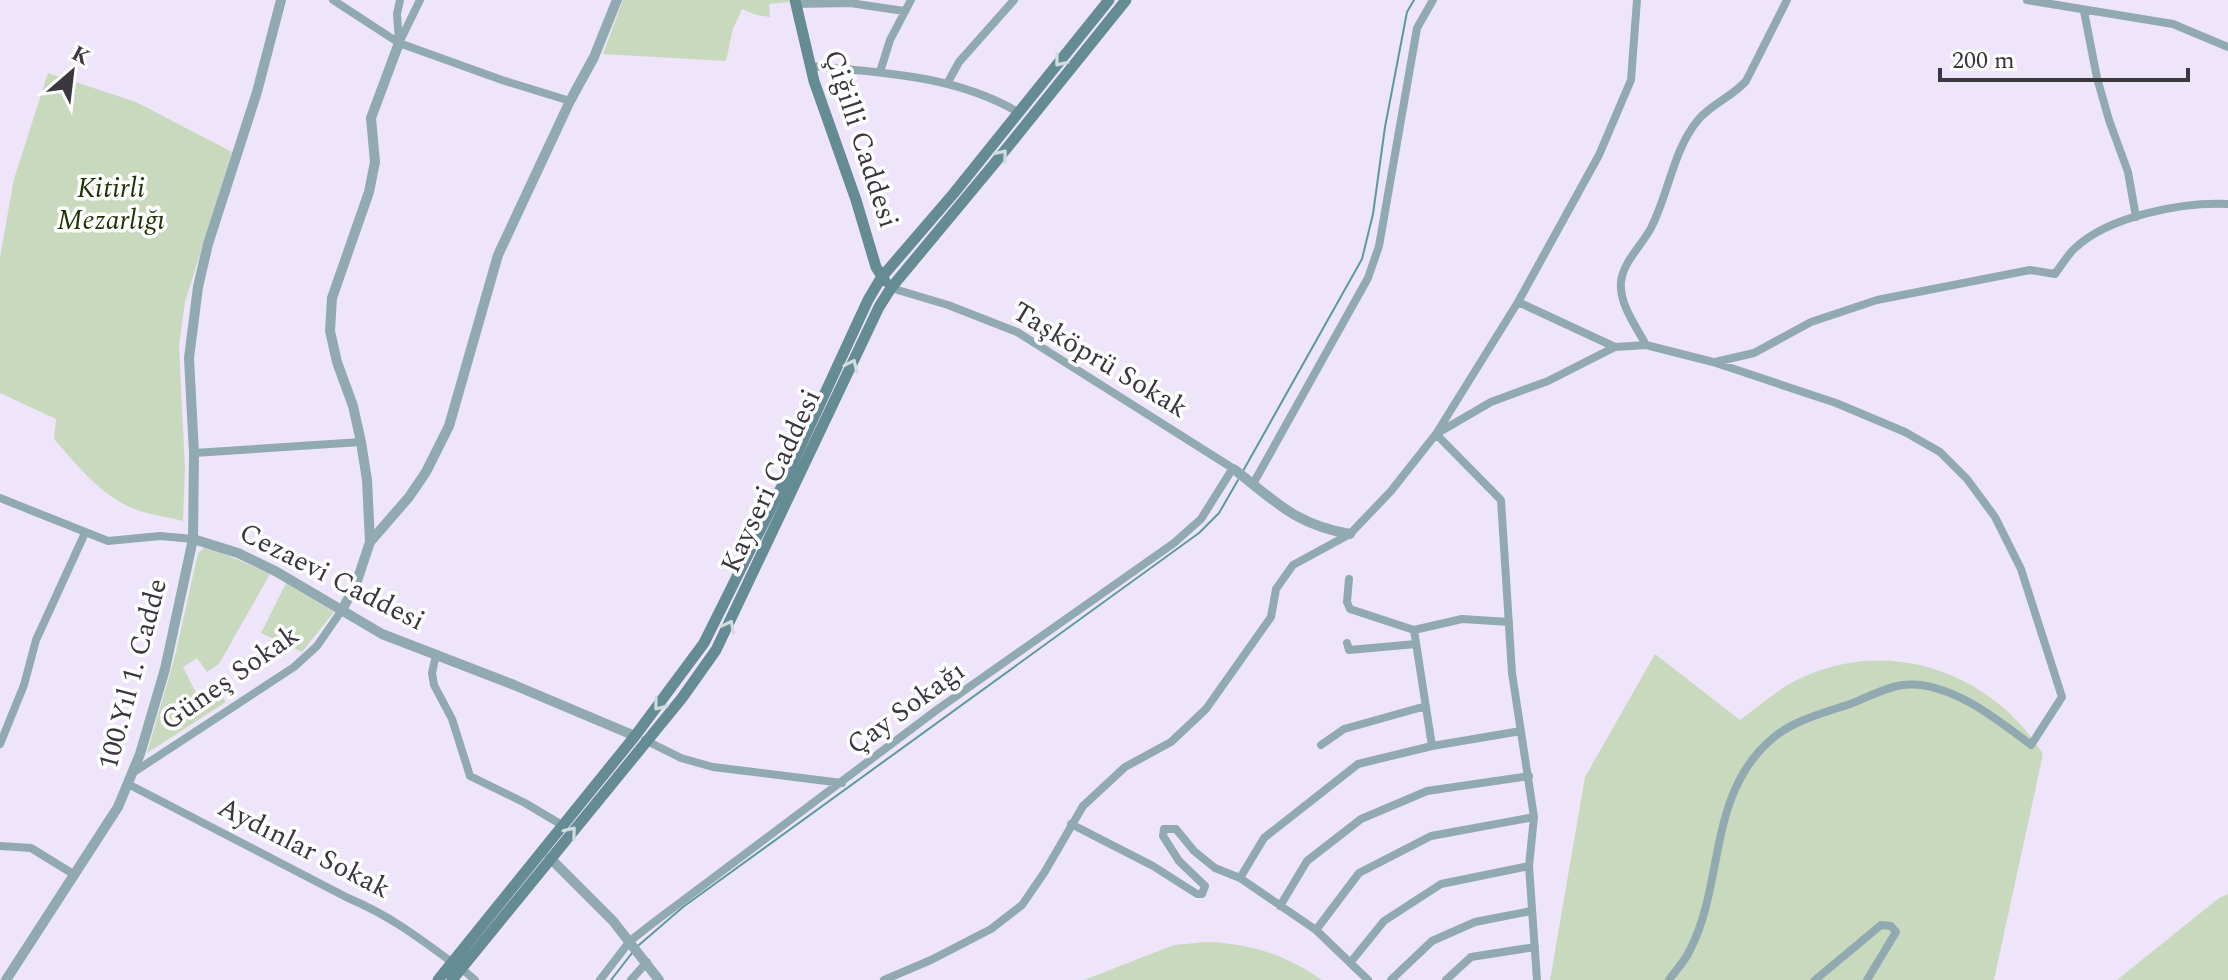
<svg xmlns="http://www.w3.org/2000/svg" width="2228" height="980" viewBox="0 0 2228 980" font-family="Spectral,serif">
	<rect width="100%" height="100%" fill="#eee5fa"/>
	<path fill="#c9d9bd" d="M 623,0 L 789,0 L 789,2 L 769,4 L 770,17 L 756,15 L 742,9 L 733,29 L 726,61 L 603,54 Z
		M 48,73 L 136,102 L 232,152 L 185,302 L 179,346 L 185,469 L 183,521 C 168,517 153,515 140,511 C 102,498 79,467 54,439 L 56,419 L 0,393 L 0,257 L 14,179 Z
		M 204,548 L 220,552 L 270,574 L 219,664 L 207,672 L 197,658 L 183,667 L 200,701 L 218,690 L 226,702 L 147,753 L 175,656 L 198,553 Z
		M 286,583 L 334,612 L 302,652 L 261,633 Z
		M 1655,654 L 1740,720 C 1760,705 1779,688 1801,678 C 1891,636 1992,673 2043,754 L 1994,980 L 1550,980 L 1585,777 Z
		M 2228,894 L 2228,980 L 2117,980 L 2219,898 Z
		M 1206,942 C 1249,943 1287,955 1322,980 L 1084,980 L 1174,945 Z"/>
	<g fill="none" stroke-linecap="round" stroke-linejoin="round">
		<path stroke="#5c9aa0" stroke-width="2" d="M 1243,471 L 1362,259 L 1373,214 L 1385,127 L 1407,12 L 1414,0
			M 639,945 L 683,907 L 1199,533 L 1219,513 L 1238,480
			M 611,980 L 632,953"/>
		<path stroke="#91aab1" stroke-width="8" d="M 333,0 L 399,43 L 502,80 L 570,101
			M 2027,0 L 2173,24 L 2228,47
			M 796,4 L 850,3 L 904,11
			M 2084,11 L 2097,78 L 2109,120 L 2128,172 L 2136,217
			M 399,42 L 397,14 L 400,0
			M 399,43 L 420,0
			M 811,66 C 884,73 954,75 1018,112
			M 880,72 L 890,40 L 911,0
			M 948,82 L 959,62 L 1014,0
			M 891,288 L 948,305 L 1017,332 L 1234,469
			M 1518,302 L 1615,347
			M 1646,345 C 1636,326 1619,304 1621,282 C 1623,262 1642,245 1651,228 C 1669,193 1673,150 1698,120 C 1711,104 1732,97 1746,81 L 1787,0
			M 1715,362 L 1754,353 L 1811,322 L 1877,300 L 2030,270 L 2055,274 C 2061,266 2067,256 2074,249 C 2108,216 2182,202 2228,204
			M 194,453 L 361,442
			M 1253,484 L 1368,278 L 1379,246 L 1417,28 L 1433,0
			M 0,498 L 108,541 L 160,536 L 193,539
			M 1349,579 L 1347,602 L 1350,609 L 1414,630
			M 1347,643 L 1349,650 L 1416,644
			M 436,655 L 432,673 L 434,685 L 452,719 L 470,776 L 525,803 L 562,825
			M 645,740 L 681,758 L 713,767 L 842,783
			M 0,744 L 24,685 L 36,640 L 85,533
			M 1321,745 L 1344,729 L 1426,706
			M 1432,746 L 1414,630 L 1462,619 L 1509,622
			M 134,772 L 294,667 L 317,646 L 342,610
			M 128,784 L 348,898 C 387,914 418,937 453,963
			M 1071,824 L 1153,866 L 1197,894 L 1202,894 L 1205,886 L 1179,861 L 1163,836 L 1164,829 L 1176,829 L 1194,851 L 1215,868 L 1240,878 L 1316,930 L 1368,980
			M 0,846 L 31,848 L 75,875
			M 1240,878 L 1264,838 L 1358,764 L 1432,746 L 1521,731
			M 1280,906 L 1307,861 L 1361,819 L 1427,791 L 1529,776
			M 1316,930 L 1359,873 L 1431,836 L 1534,817
			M 1350,963 L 1384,921 L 1441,884 L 1529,866
			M 462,969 L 475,980
			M 600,980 L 630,941 L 653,923 L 938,709 L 1174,543 L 1201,519 L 1233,468
			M 631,980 L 647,962
			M 884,980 L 931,960 L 991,929 L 1022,905 L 1044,873 L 1083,806 L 1125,767 L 1171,742 L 1206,709 L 1271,617 L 1276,589 L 1293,565 L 1350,534 L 1391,491 L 1436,434 L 1518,302 L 1599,155 L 1631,80 L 1637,0
			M 1391,980 L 1432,941 L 1475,922 L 1531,911
			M 1446,980 L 1471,957 L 1535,947
			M 1537,980 L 1529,866 L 1534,817 L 1512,673 L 1501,500 L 1436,434 L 1491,402 L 1548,381 L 1615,347 L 1646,345 L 1713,362 L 1836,403 L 1905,432 L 1940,452 L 1967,479 L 1995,517 L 2021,569 L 2062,697 L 2031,745 C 1997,719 1947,679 1902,685 C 1884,688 1866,698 1850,704 C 1824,713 1794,720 1773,738 C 1707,793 1725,882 1690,950 C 1685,961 1676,970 1669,980
			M 1815,980 L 1881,925 L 1891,926 L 1896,932 L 1867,980"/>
		<path stroke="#91aab1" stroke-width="10" d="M 1235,470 C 1276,502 1296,525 1350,534
			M 193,539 L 238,553 L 277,572 L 382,634 L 514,685 L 635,736
			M 370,542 L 367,480 L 361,442 L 353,406 L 337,362 L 330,331 L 332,298 L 369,192 L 375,162 L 371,118 L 399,43
			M 342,610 L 356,584 L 370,542 L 409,497 L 426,472 L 449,426 L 498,255 L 570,101 L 594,57 L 617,0
			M 550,858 L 613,921 L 659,980
			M 6,980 L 118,807 L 140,754 L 165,669 L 193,539 L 194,453 L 189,358 L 198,287 L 208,244 L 257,92 L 281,0"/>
		<path stroke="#658b95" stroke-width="11" d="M 795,0 L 814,81 L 856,200 L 876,267 L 885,281
			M 438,980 L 635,736 L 704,643 L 783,484 L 868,300 L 881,278 L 954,193 L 1109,0
			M 452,980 L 682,698 L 716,650 L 879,307 L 891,288 L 994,164 L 1126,0"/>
	</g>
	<defs><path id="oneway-chevron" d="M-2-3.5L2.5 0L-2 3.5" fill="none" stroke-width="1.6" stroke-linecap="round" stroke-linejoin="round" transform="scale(2)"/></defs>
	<g stroke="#d1dcdf">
		<use href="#oneway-chevron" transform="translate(1060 61) rotate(129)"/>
		<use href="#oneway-chevron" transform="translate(1002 155) rotate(-51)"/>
		<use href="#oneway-chevron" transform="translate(852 365) rotate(-65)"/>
		<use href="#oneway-chevron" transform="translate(729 626) rotate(-63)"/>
		<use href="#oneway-chevron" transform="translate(659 705) rotate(128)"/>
		<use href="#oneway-chevron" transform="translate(571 832) rotate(-51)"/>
	</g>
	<g text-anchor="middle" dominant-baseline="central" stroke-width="7" stroke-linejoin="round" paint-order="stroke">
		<g font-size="28" fill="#3a373f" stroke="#fff">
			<text transform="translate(861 139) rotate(72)">Çiğilli Caddesi</text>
			<text transform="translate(1100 360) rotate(31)">Taşköprü Sokak</text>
			<text transform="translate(771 481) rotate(-65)">Kayseri Caddesi</text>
			<text transform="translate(332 577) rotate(27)">Cezaevi Caddesi</text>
			<text transform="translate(133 674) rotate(-75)">100.Yıl 1. Cadde</text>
			<text transform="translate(230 678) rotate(-35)">Güneş Sokak</text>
			<text transform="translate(906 708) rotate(-36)">Çay Sokağı</text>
			<text transform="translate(304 848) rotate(27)">Aydınlar Sokak</text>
		</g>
		<g font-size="28" font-style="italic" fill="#1e3404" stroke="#fff">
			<text x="111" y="188">Kitirli<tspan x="111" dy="32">Mezarlığı</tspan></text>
		</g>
	</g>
	<g transform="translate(72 72) rotate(28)" stroke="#ffffff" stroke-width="6" paint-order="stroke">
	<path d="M0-6L14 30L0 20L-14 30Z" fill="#3a373f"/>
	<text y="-12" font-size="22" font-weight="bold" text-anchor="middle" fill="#3a373f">K</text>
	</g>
	<path d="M1940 68v12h248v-12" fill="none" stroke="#3a373f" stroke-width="4"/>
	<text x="1952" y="68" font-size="24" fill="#3a373f" stroke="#ffffff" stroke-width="6" paint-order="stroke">200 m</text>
</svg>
